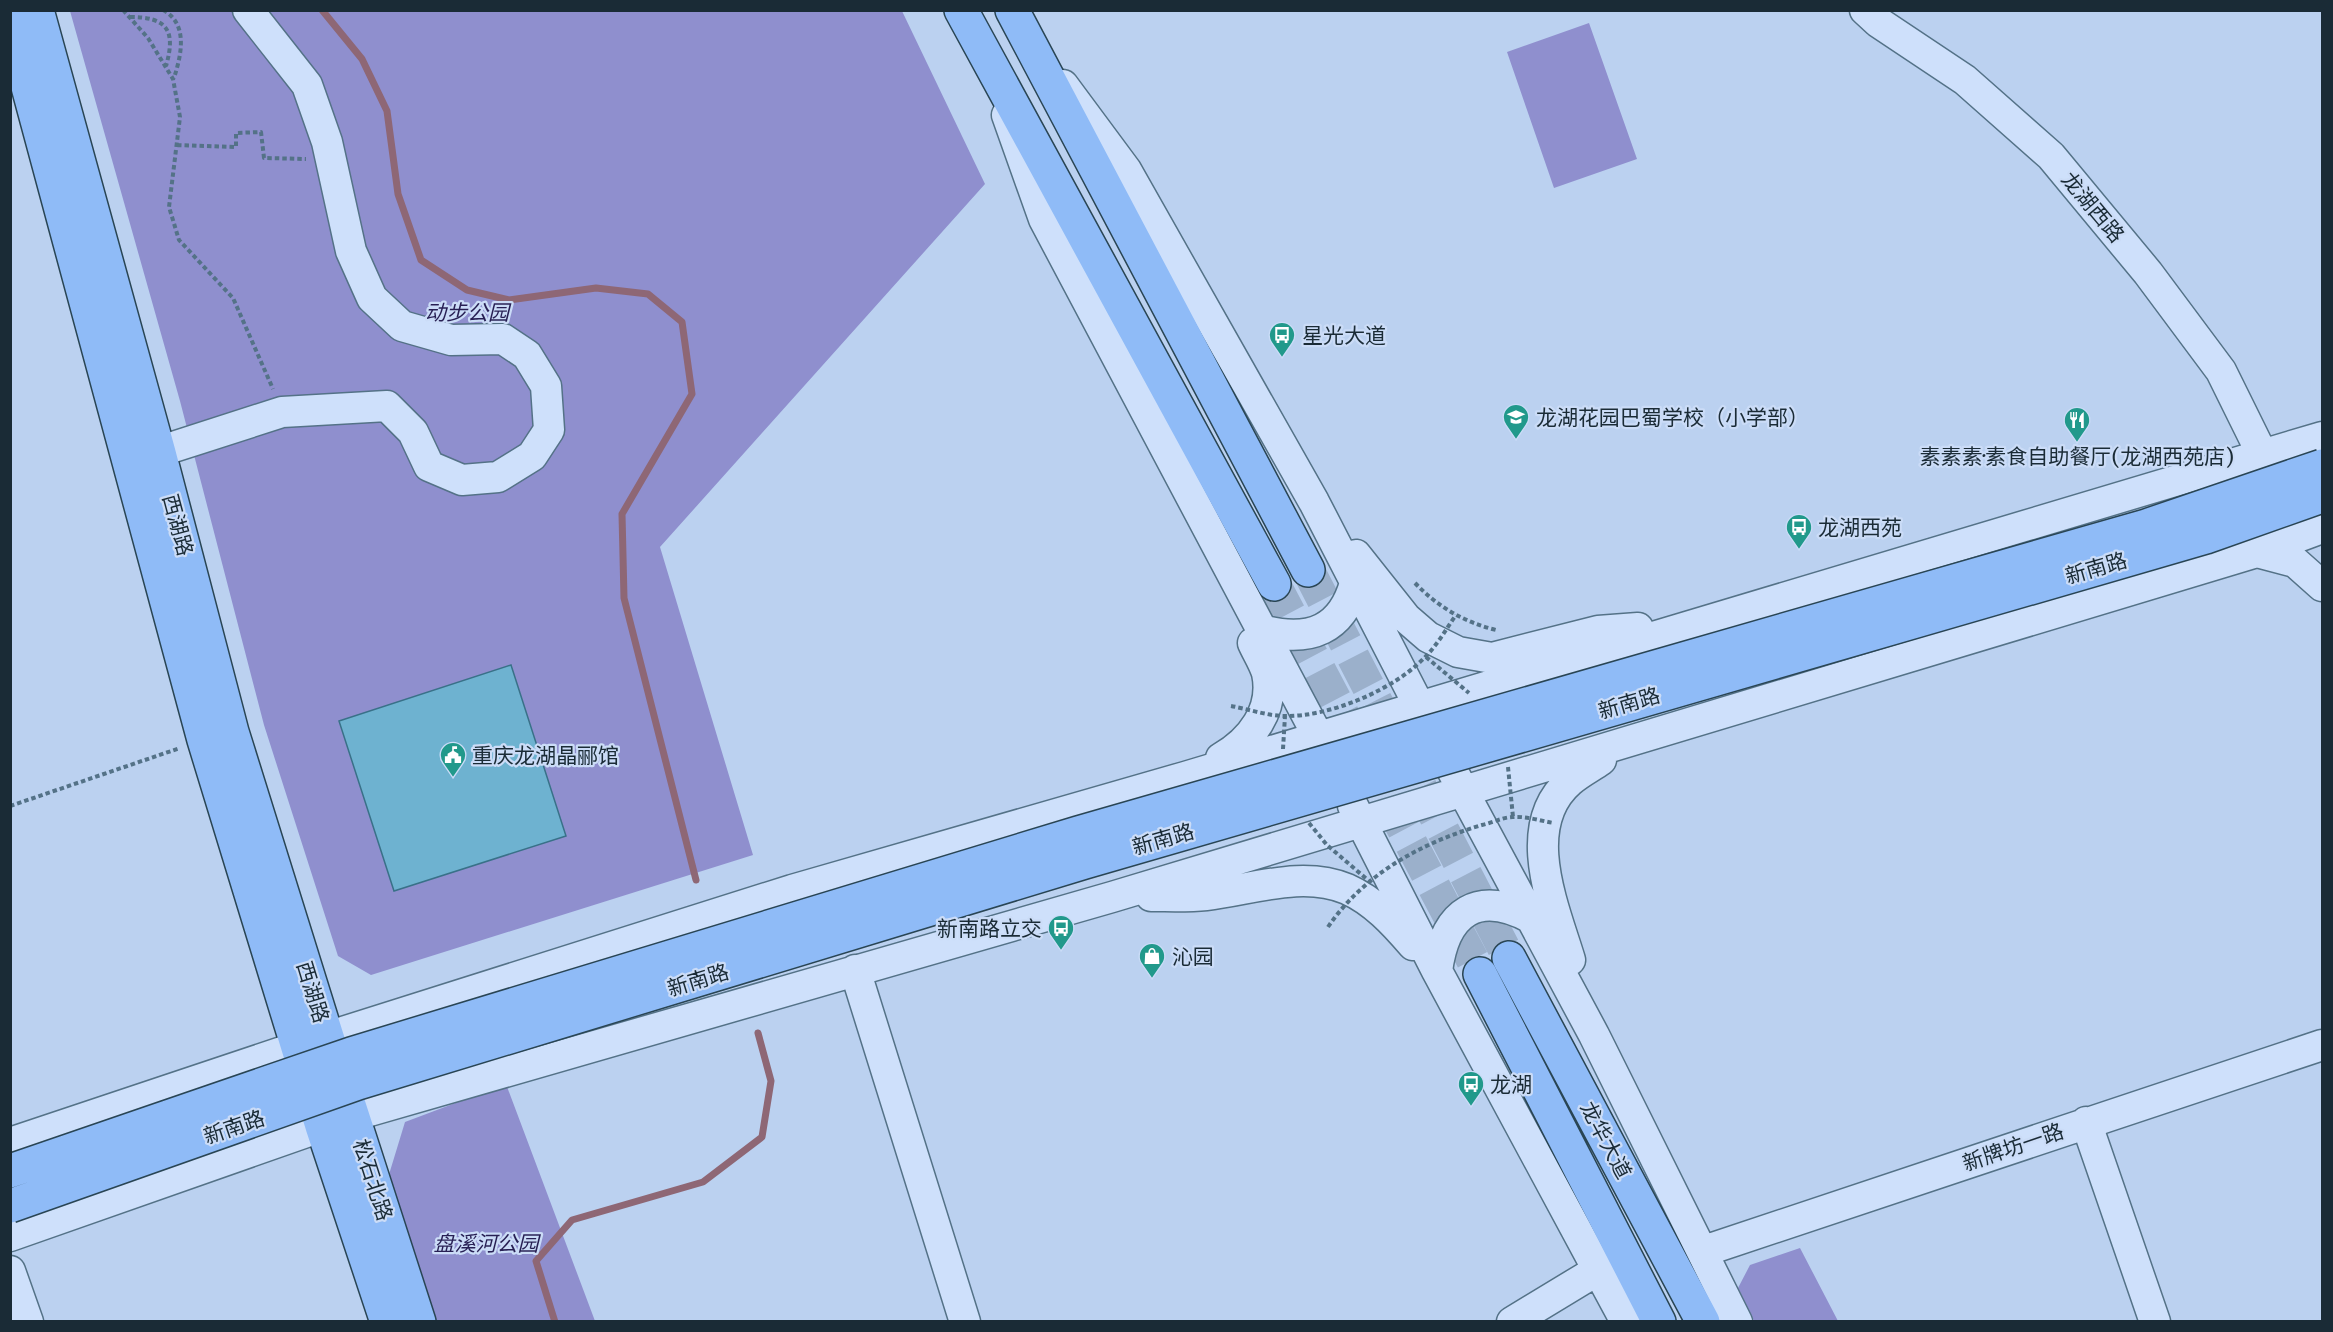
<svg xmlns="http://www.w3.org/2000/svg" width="2333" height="1332" viewBox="0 0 2333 1332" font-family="Merriweather,'Noto Sans SC',serif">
	<rect width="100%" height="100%" fill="#bbd1f0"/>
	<path fill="#8f8fce" d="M 70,11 L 902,11 L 985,184 L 660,547 L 753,855 L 371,975 L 338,956 L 264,725 L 180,401 Z
		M 1589,23 L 1637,159 L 1554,188 L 1507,52 Z
		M 506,1084 L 595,1321 L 435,1321 L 387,1181 L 405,1122 Z
		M 1800,1248 L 1838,1321 L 1754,1321 L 1738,1288 L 1750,1265 Z"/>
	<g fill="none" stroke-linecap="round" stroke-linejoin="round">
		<path stroke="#8e6775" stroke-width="7" d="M 322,10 L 362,59 L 387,111 L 398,194 L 421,260 L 467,290 L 509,300 L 596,288 L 648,294 L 682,322 L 692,394 L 622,514 L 624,598 L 696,880
			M 555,1322 L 536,1261 L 572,1220 L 703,1182 L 762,1137 L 771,1081 L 758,1033"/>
	</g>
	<path fill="#6eb2d0" stroke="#397188" stroke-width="1.5" d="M 511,665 L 566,836 L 394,891 L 339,721 Z"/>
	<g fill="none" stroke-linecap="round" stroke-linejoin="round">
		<path stroke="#9bb0cb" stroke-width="33" stroke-dasharray="33 16" stroke-linecap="butt" d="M 1308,570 L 1509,958
			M 1274,584 L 1480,974"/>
		<g stroke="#547287" stroke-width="33">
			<path id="minor" d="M 1865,10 L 1878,22 L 1965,80 L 2051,156 L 2148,273 L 2221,371 L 2263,456
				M 1063,85 L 1126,170 L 1314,502 L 1464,793 L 1594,1035 L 1737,1322
				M 1007,115 L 1044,219 L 1328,755
				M 136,459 L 282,412 L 387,406 L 413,432 L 429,466 L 462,480 L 498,477 L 532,456 L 549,430 L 546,386 L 527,355 L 503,339 L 451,340 L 402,326 L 372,298 L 351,251 L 327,142 L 307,85 L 248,10
				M 2257,552 L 2295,562 L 2322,586
				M 1356,555 L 1406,618 L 1428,637 L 1458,652 L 1492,658 L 1598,631 L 1638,628
				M 1265,631 C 1310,642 1342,630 1355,583
				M 1221,758 C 1251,741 1275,710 1267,673 C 1264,663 1257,652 1253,643
				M 1353,806 L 1437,971 L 1626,1322
				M 1151,896 C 1169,896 1188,897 1206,895 C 1251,890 1302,870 1347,889 C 1374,901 1394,923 1413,945
				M 1570,960 C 1554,907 1518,826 1570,781 C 1579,773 1591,767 1601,760
				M 855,970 L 965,1322
				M 1437,971 C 1445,911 1478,889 1533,919
				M 2086,1122 L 2155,1322
				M 10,1143 L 327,1037 L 792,890 L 1185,777 L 2322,437
				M 10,1236 L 352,1116 L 1112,897 L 2257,552 L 2322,528
				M 1704,1251 L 2322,1045
				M 10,1271 L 28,1322
				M 1512,1322 L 1598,1270"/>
		</g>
		<g stroke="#294554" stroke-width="36">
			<path id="major" d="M 37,10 L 159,453 L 232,732 L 327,1037 L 419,1322
				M 961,10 L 1274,584
				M 1012,10 L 1308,570
				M 10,20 L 204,740 L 322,1126 L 387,1322
				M 1509,958 L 1703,1322
				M 1480,974 L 1659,1322"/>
		</g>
		<path stroke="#547287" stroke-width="4" stroke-dasharray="4.5 3" stroke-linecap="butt" d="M 123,10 L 148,38 L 173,79 L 180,117 L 169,207 L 179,240 L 233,298 L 273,389
			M 163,10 C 189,24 181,56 174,78
			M 130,17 C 168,17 176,31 166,66
			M 177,145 L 236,147 L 236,133 L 261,132 L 264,158 L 306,159
			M 1415,583 C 1438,607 1464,622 1496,630
			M 10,806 L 180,748"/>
		<use href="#minor" stroke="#cee0fb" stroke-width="30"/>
		<use href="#major" stroke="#8fbbf7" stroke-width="33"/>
		<g stroke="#294554" stroke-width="36" stroke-linecap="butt">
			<path id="major-bridge" d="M 10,1171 L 351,1054 L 1078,833 L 2146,526 L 2322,466
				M 10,1206 L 358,1083 L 1085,862 L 2206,537 L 2322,496"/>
		</g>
		<path stroke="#547287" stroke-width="4" stroke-dasharray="4.5 3" stroke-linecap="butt" d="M 1426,657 L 1469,693
			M 1231,706 C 1248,709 1268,716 1285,716 C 1330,717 1396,689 1426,656 C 1438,644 1446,629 1456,615
			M 1283,749 L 1285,716
			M 1508,767 L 1513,817
			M 1309,823 L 1327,845 L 1369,881
			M 1328,927 C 1364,874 1421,843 1482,825 C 1492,823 1503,817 1513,817 C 1526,816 1541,821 1554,823"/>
		<use href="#major-bridge" stroke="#8fbbf7" stroke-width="33"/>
	</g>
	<defs>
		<g id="bus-pin" transform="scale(1.35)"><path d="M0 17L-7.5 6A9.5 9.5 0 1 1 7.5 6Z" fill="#21998b" stroke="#cbdcf7"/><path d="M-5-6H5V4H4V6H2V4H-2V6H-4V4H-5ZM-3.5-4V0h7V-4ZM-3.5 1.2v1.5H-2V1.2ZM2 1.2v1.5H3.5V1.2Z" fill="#fff"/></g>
		<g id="school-pin" transform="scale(1.35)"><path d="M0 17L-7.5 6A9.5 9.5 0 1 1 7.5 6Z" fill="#21998b" stroke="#cbdcf7"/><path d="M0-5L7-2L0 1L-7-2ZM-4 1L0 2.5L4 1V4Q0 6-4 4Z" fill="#fff"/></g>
		<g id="restaurant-pin" transform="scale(1.35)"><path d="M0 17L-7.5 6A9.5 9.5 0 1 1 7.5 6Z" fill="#21998b" stroke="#cbdcf7"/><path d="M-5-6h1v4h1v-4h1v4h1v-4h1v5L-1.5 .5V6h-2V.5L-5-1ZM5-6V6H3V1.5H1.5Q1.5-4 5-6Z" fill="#fff"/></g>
		<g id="civic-pin" transform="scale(1.35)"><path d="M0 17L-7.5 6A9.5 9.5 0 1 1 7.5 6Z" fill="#21998b" stroke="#cbdcf7"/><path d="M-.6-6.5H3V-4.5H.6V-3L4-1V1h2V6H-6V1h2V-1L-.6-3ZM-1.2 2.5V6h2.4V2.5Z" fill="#fff"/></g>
		<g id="shop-pin" transform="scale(1.35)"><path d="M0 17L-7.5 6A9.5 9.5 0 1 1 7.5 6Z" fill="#21998b" stroke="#cbdcf7"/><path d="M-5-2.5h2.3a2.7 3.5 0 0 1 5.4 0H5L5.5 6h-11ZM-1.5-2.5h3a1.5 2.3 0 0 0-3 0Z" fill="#fff"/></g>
	</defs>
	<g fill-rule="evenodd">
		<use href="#bus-pin" x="1282" y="335"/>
		<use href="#school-pin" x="1516" y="417"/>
		<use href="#restaurant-pin" x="2077" y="420"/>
		<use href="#bus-pin" x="1799" y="527"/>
		<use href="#civic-pin" x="453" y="755"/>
		<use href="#bus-pin" x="1061" y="928"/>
		<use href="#shop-pin" x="1152" y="956"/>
		<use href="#bus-pin" x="1471" y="1084"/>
	</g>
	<g text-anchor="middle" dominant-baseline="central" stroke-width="4.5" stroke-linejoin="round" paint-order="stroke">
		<g font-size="21" fill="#1a2b36" stroke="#cbdcf7">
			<text transform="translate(2093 207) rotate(50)">龙湖西路</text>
			<text transform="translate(178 525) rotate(75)">西湖路</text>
			<text transform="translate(2096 568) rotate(-16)">新南路</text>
			<text transform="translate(1629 703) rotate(-16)">新南路</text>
			<text transform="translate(1163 839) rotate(-16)">新南路</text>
			<text transform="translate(698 980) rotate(-17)">新南路</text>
			<text transform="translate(313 992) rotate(73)">西湖路</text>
			<text transform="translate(234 1127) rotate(-19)">新南路</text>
			<text transform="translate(1606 1140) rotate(62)">龙华大道</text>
			<text transform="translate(2013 1147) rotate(-19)">新牌坊一路</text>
			<text transform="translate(373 1180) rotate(72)">松石北路</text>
		</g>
		<g font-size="21" font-style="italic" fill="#271f53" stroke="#cbdcf7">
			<text x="467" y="312">动步公园</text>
			<text x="486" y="1243">盘溪河公园</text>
		</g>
		<g font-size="21" fill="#1a2b36" stroke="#cbdcf7" text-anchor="start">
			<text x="1302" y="335">星光大道</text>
			<text x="1536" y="417">龙湖花园巴蜀学校（小学部）</text>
			<text x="2077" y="456" text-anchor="middle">素素素·素食自助餐厅(龙湖西苑店)</text>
			<text x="1818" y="527">龙湖西苑</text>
			<text x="472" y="755">重庆龙湖晶郦馆</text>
			<text x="1042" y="928" text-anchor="end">新南路立交</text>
			<text x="1172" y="956">沁园</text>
			<text x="1490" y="1084">龙湖</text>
		</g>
	</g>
	<rect width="2333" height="1332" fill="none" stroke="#1a2b36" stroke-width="24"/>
</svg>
